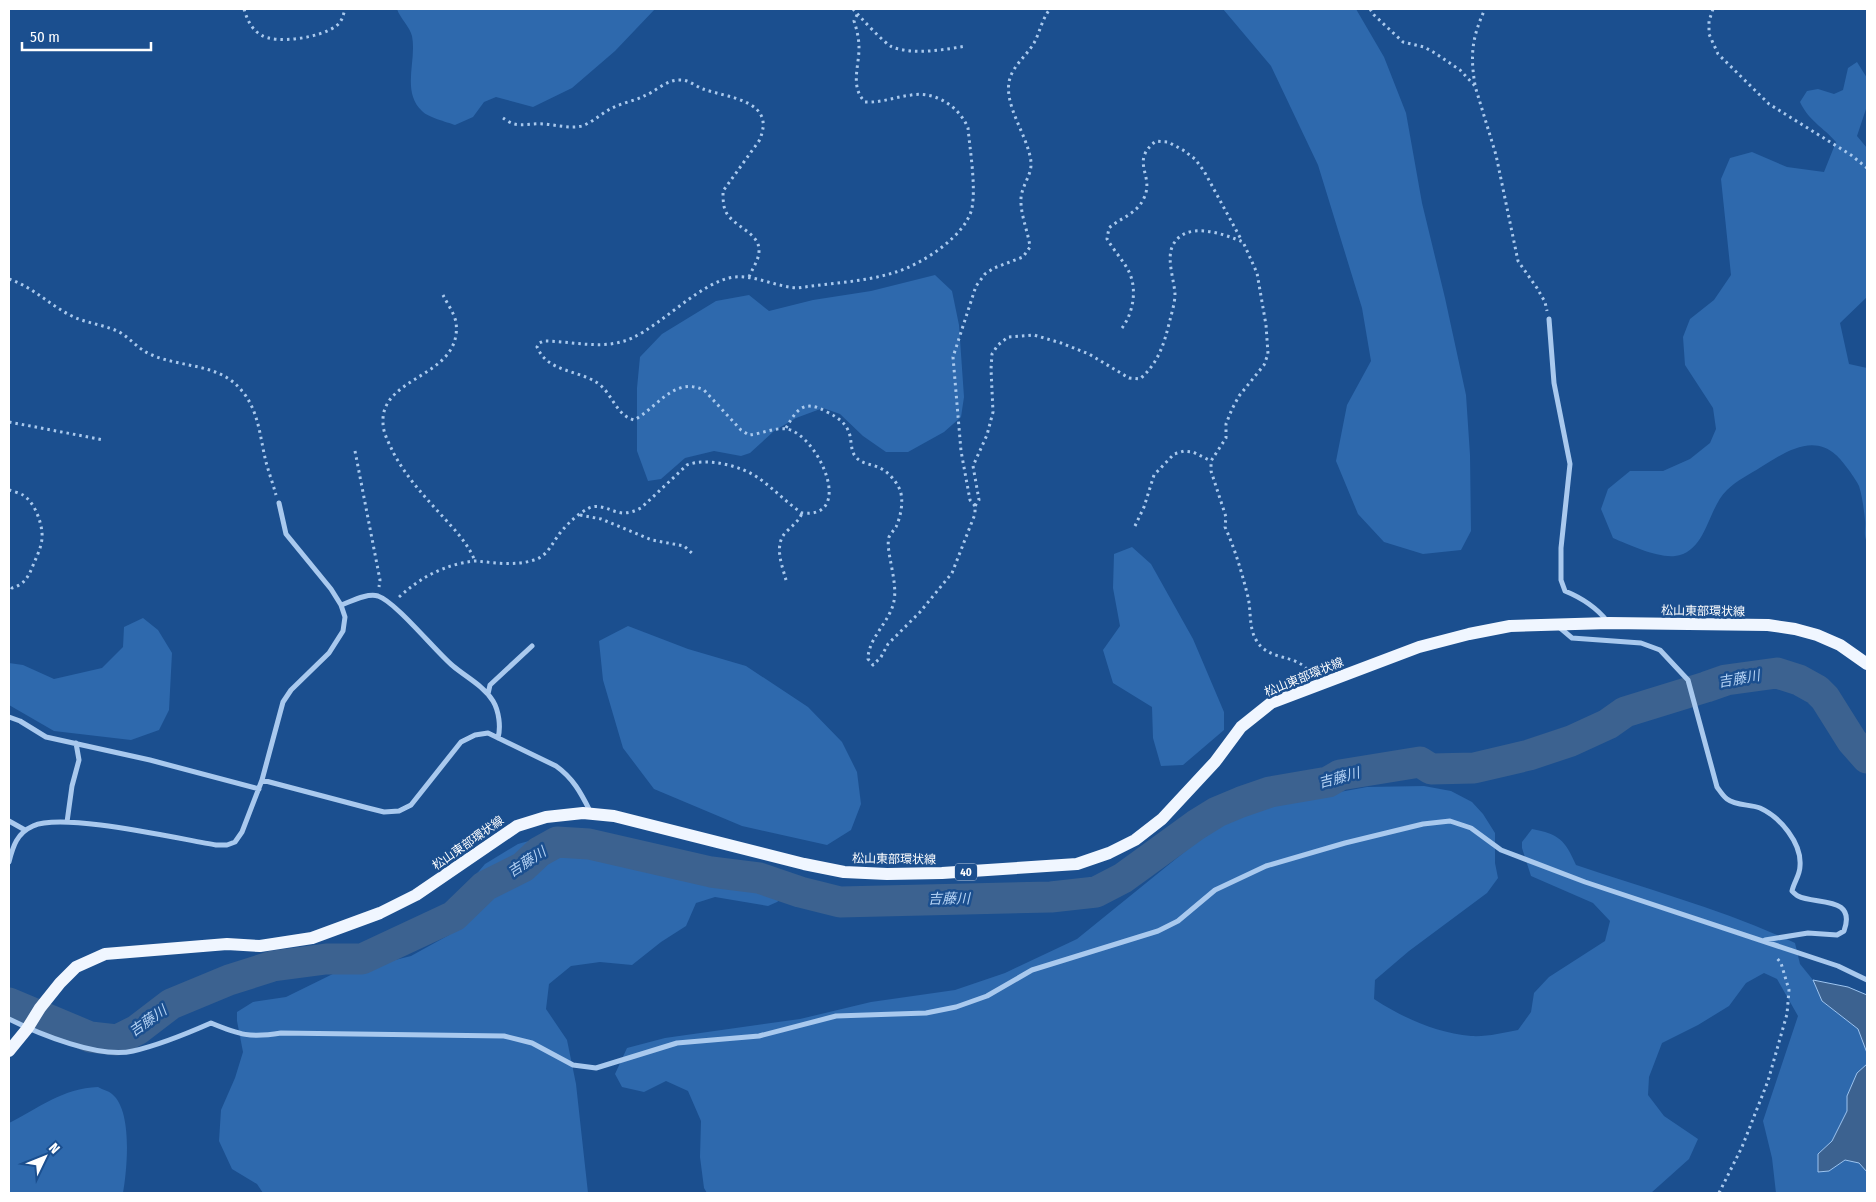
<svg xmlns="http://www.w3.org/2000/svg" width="1876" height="1202" viewBox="0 0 1876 1202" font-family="'Fira Sans Condensed','Noto Sans JP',sans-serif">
	<rect width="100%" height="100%" fill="#1b4f8f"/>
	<path fill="#2e69ad" d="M 397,9 L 655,9 L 615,51 L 572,88 L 533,107 L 496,97 L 484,102 L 473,117 L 455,125 C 447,122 427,117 422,111 C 401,91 417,61 412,36 C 410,27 400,18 397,9 Z
		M 1223,9 L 1356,9 L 1384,57 L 1406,113 L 1422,203 L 1445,298 L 1466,395 L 1470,455 L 1471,531 L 1461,550 L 1423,554 L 1384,542 L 1358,514 L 1336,461 L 1347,405 L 1371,361 L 1362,308 L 1318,165 L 1271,66 Z
		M 1857,62 L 1867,78 L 1867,106 L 1857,136 L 1867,148 L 1867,297 L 1840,323 L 1849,364 L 1867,368 L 1867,542 C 1863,535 1866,527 1865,520 C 1864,510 1862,495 1859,486 C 1856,479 1842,460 1836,455 C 1812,433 1784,453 1761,467 C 1750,474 1736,481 1727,490 C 1707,509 1707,552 1675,556 C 1658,558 1629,545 1613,538 L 1601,509 L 1608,489 L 1630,471 L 1663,471 L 1690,459 L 1710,443 L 1716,429 L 1713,408 L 1685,365 L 1683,337 L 1690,319 L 1714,300 L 1731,275 L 1721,179 L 1730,158 L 1752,152 L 1787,167 L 1824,172 L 1836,142 C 1823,127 1809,121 1800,102 L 1807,91 L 1818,89 L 1834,94 L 1843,90 L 1848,68 Z
		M 935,275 L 952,291 L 959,325 L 964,397 L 961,417 L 944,432 L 908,452 L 886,452 L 863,436 L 840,414 L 823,408 L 796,418 L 774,431 L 750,453 L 741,456 L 714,451 L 685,458 L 661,479 L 648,481 L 637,451 L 637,388 L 640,357 L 662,334 L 716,301 L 749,295 L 769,311 L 813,300 L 871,291 Z
		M 1132,547 L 1151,564 L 1193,639 L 1224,712 L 1224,730 L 1183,765 L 1161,766 L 1153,738 L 1152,707 L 1113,683 L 1103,650 L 1120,626 L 1113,588 L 1114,554 Z
		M 143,618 L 158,630 L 172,653 L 169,710 L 159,730 L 131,740 L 54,731 L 9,705 L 9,663 L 23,665 L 54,679 L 102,668 L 123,647 L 124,627 Z
		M 628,626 L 688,649 L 746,666 L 808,707 L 842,742 L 857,772 L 861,804 L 851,830 L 827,845 L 742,826 L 654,789 L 623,748 L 603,680 L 599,641 Z
		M 1424,786 L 1451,791 L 1472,802 L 1483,814 L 1495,833 L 1495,863 L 1498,878 L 1487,893 L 1409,951 L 1375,980 L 1374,999 C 1403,1018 1437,1033 1471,1036 C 1486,1037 1503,1033 1518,1030 L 1531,1012 L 1534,993 L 1549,977 L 1605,941 L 1610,921 L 1593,903 L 1531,876 L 1522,848 L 1522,842 L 1532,829 C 1559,834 1565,840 1576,865 C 1649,890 1725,910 1795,943 L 1800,964 L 1813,980 L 1822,1001 L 1858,1029 L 1867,1053 L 1867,1064 L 1857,1073 L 1847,1096 L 1847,1111 L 1832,1141 L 1818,1154 L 1829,1171 L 1845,1160 L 1859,1163 L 1867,1172 L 1867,1193 L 1776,1193 L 1772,1158 L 1763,1121 L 1798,1016 L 1777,979 L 1764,973 L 1746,983 L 1729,1006 L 1698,1025 L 1662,1043 L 1649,1077 L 1648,1095 L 1664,1116 L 1698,1139 L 1689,1159 L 1651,1193 L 707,1193 L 704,1188 L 700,1157 L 701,1121 L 688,1091 L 666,1081 L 644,1092 L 622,1087 L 615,1074 L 627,1048 L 665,1038 L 800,1019 L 871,1002 L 955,990 L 1005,973 L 1077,939 L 1193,845 L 1212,832 L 1245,812 L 1323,795 L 1367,787 Z
		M 543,837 L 590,840 L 649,855 L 763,865 L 778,874 L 788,883 L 789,892 L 777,902 L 768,906 L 715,897 L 696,903 L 686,926 L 661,942 L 632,965 L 600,962 L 571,966 L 549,984 L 546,1009 L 567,1040 L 576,1084 L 588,1193 L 263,1193 L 257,1184 L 232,1169 L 219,1141 L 221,1110 L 235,1078 L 243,1052 L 237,1021 L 237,1012 L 253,1002 L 286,997 L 343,969 L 379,964 L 411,956 L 449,935 L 468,917 L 462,891 L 485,864 L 518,844 Z
		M 98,1087 C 103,1090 109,1091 112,1094 C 133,1111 127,1170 123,1193 L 9,1193 L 9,1123 C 39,1108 63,1088 98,1087 Z"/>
	<path fill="#3c6290" stroke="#9cc4f0" d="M 1813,980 L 1848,987 L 1867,995 L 1867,1053 L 1858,1029 L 1822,1001 Z
		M 1867,1064 L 1867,1172 L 1859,1163 L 1845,1160 L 1829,1171 L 1818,1172 L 1818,1154 L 1832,1141 L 1847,1111 L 1847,1096 L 1857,1073 Z"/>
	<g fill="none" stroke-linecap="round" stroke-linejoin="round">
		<path stroke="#3c6290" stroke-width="31" d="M 9,1003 L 90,1037 L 117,1040 L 137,1030 L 171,1004 L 229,980 L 273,966 L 326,959 L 362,959 L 454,916 L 485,886 L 523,867 L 539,852 L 557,842 L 589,844 L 711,872 L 759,878 L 800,892 L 840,902 L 1051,897 L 1096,892 L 1123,878 L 1196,825 L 1217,812 L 1241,802 L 1270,792 L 1328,782 L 1340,775 L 1420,762 L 1431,769 L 1474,768 L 1529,755 L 1571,741 L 1608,724 L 1625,712 L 1706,687 L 1726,680 L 1777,673 L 1799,680 L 1817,690 L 1825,698 L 1852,741 L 1867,758"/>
		<path stroke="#a9c9ee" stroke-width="3" stroke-dasharray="2.5 4" stroke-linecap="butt" d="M 244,9 C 247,19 251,29 261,35 C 277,45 322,37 336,26 C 342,22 343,16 345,9
			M 853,9 C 859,16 885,44 892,47 C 914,55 943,50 966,46
			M 1370,9 L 1374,15 L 1403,42 L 1424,47 L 1435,53 L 1460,70 L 1475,86 L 1496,155 L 1518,261 L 1537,288 L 1545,302 L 1547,311
			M 1713,9 L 1709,21 L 1709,34 L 1718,54 L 1769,104 L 1851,155 L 1867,168
			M 1475,85 C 1470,55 1472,37 1485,9
			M 503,118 C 506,120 510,123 514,124 C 523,126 534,123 544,124 C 557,125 570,129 582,126 C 593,122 602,113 612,108 C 622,103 634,101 644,96 C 655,92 666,80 679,80 C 688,79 695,86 703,89 C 728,98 778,100 759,141 L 723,191 C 723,197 723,204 725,210 C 732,227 760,232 759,251 C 759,260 752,269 749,277
			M 9,279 C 35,288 50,306 74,317 C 89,324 107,325 121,333 C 132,340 139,350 152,355 C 182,368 220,363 242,391 C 259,411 260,438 266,462 C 269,473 273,484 276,495
			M 443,295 C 447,303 454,313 456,322 C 463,378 380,375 383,423 C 383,433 389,443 393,452 C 406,477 425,497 444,518 C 456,531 468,544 475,561
			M 1122,328 C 1134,312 1138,286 1127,268 C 1121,258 1113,249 1107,239 L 1109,228 C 1120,218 1137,214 1144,198 C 1155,175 1129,162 1156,141 L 1168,142 L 1183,150 L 1195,159 L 1204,171 L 1242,241
			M 9,422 L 104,440
			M 786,428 C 797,409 804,399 827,412 C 841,419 850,426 851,443 C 852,448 852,453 856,457 C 861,464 872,464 880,468 C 888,472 894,479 898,486 C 905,497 901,516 896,527 C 894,530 891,533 889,537 C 885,550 898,581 894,601 C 890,622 868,638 868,659 L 873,665 L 881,657 L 888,644 L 920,612 L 952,573 L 975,514 L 975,506 L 979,500 L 973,466 L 987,435 L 993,412 L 991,369 L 992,354 L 998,345 L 1008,337 L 1034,335 L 1061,343 L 1089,354 L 1129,378 L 1140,379 C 1159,362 1164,344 1170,320 C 1172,312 1175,302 1175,294 C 1174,279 1166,258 1173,245 C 1186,220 1224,234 1243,242 L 1257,273 L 1266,325 L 1268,354 L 1264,365 L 1239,396 L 1232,409 L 1226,424 L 1226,438 L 1211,461 L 1211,471 L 1226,517 L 1225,527 C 1235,549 1242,573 1248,597 C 1251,610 1249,626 1255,638 C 1268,664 1298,651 1311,675
			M 355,451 L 380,580 L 379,587
			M 9,490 C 13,491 19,493 23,495 C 34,502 41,520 42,533 C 43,543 38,554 34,563 C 29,575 26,584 12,588 L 9,585
			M 975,506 L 970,500 L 961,451 L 953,357 L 976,286 L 985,274 L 994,268 L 1023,257 L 1030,247 C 1028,231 1020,214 1021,198 C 1022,185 1032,175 1031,162 C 1028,135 1002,104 1010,78 C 1014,65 1027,55 1034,43 C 1040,32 1042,19 1050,9
			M 580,515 L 601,519 L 652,540 L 684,546 L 694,555
			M 1135,526 L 1144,507 L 1154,475 L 1174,454 L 1184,451 L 1193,452 L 1211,461
			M 786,580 C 782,565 773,544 787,531 C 793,525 799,521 802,513
			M 399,597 C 418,580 436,569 462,563 C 467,562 472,561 477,561 C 495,563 516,566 534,560 C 548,556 552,543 560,533 C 568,523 579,513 589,508 C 601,503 611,512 623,513 C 629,513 635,511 641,508 L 687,465 C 708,457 742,466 760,479 C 775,490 787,503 802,513 C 856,519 818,435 787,429 C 775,427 761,434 749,435 L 741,430 L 704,390 C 674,376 657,408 634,420 C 616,415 613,395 599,384 C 578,369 548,373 537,347 L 539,343 L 544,341 C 573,341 604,351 632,338 C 663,324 702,281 734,277 C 756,275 776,287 798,288 C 830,283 865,282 896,272 C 922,264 966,236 972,208 C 976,186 970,150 968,128 C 959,106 935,91 911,95 C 895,97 881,103 865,102 C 850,87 859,67 859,48 C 859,39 857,30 854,21 L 857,15
			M 1719,1193 L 1742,1147 L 1768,1081 L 1787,1014 L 1789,990 L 1781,963 L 1776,957"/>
		<path stroke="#a9c9ee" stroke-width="5" d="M 1549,319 L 1554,383 L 1570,464 L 1561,548 L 1561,580 L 1565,591 C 1582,598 1596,607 1607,621
			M 341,605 C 352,601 367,593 378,596 C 396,602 436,652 453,666 C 466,677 484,686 493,701 C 499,711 501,727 498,738
			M 1559,627 L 1572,638 L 1641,643 L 1660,650 L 1688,680 L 1717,787 C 1720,791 1723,796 1727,799 C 1736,806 1750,804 1760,808 C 1780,817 1802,843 1800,866 C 1800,875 1794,882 1792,891 C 1794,893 1796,895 1798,896 C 1815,905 1857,895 1844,931 L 1837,935 L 1808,933 L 1765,940
			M 488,694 L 490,685 L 532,646
			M 9,717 L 20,721 L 46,737 L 150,760 L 259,789
			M 262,780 L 368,808 L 384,812 L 399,811 L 411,805 L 461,742 L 475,735 L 488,733 L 556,766 C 573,778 581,793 590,811
			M 9,821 L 25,830
			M 67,822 L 72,786 L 79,760 L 76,743
			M 9,862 C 13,846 17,833 33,826 C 63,812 179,839 216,845 L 227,845 L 235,842 L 242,832 L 262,780 L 283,702 L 291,690 L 329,653 L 343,631 L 345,617 L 341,605 L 331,589 L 286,534 L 279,503
			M 9,1019 C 39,1034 100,1059 133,1051 C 160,1045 186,1034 211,1023 C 240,1035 250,1038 281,1033 L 504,1036 L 532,1043 L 573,1065 L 596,1068 L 677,1043 L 759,1036 L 836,1016 L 926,1013 L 956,1007 L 987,996 L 1032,970 L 1158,931 L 1178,921 L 1215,890 L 1266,866 L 1345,843 L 1423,824 L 1450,821 L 1471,828 L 1501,850 L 1585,882 L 1838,966 L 1867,980"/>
		<path stroke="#f0f6ff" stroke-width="12" d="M 9,1051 L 27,1029 L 40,1008 L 60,983 L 76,967 L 105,954 L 227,944 L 260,946 L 312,938 L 380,913 L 416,895 L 517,826 L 546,817 L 583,813 L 614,816 L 804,864 L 844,872 L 887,874 L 942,873 L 1077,864 L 1109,853 L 1135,840 L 1162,819 L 1215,762 L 1241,727 L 1271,703 L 1419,647 L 1469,634 L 1510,626 L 1609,623 L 1768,625 L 1795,629 L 1817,635 L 1840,645 L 1867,664"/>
	</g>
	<g text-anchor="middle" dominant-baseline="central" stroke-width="5" stroke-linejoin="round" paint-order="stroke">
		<rect fill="#1b4f8f" stroke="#bbcadd" stroke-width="1" x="955" y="863.5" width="22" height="17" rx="4"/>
		<g font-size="11" font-weight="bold" fill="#fff">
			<text x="966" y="872">40</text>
		</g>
		<g font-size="12" fill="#fff" stroke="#1b4f8f">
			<text transform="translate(1703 611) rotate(1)">松山東部環状線</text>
			<text transform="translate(1304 677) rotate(-22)">松山東部環状線</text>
			<text transform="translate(468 843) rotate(-35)">松山東部環状線</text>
			<text transform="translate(894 859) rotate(1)">松山東部環状線</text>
		</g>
		<g font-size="14" font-style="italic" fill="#b5d3f5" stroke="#1b4f8f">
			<text transform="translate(1739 679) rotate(-10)">吉藤川</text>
			<text transform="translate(1339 778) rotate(-15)">吉藤川</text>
			<text transform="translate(527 862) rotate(-33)">吉藤川</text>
			<text transform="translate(949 899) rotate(-1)">吉藤川</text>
			<text transform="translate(148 1021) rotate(-35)">吉藤川</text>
		</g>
	</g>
	<rect width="1876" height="1202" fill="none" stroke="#ffffff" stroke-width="20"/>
	<g transform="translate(45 1157) rotate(47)" stroke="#1b4f8f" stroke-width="4" paint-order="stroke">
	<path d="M0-4L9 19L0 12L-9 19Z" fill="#ffffff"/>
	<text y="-8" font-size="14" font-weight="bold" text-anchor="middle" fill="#ffffff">N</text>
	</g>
	<path d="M22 42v8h129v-8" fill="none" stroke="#ffffff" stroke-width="2.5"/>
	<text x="30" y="42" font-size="15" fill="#ffffff" stroke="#1b4f8f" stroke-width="4" paint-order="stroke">50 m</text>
</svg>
